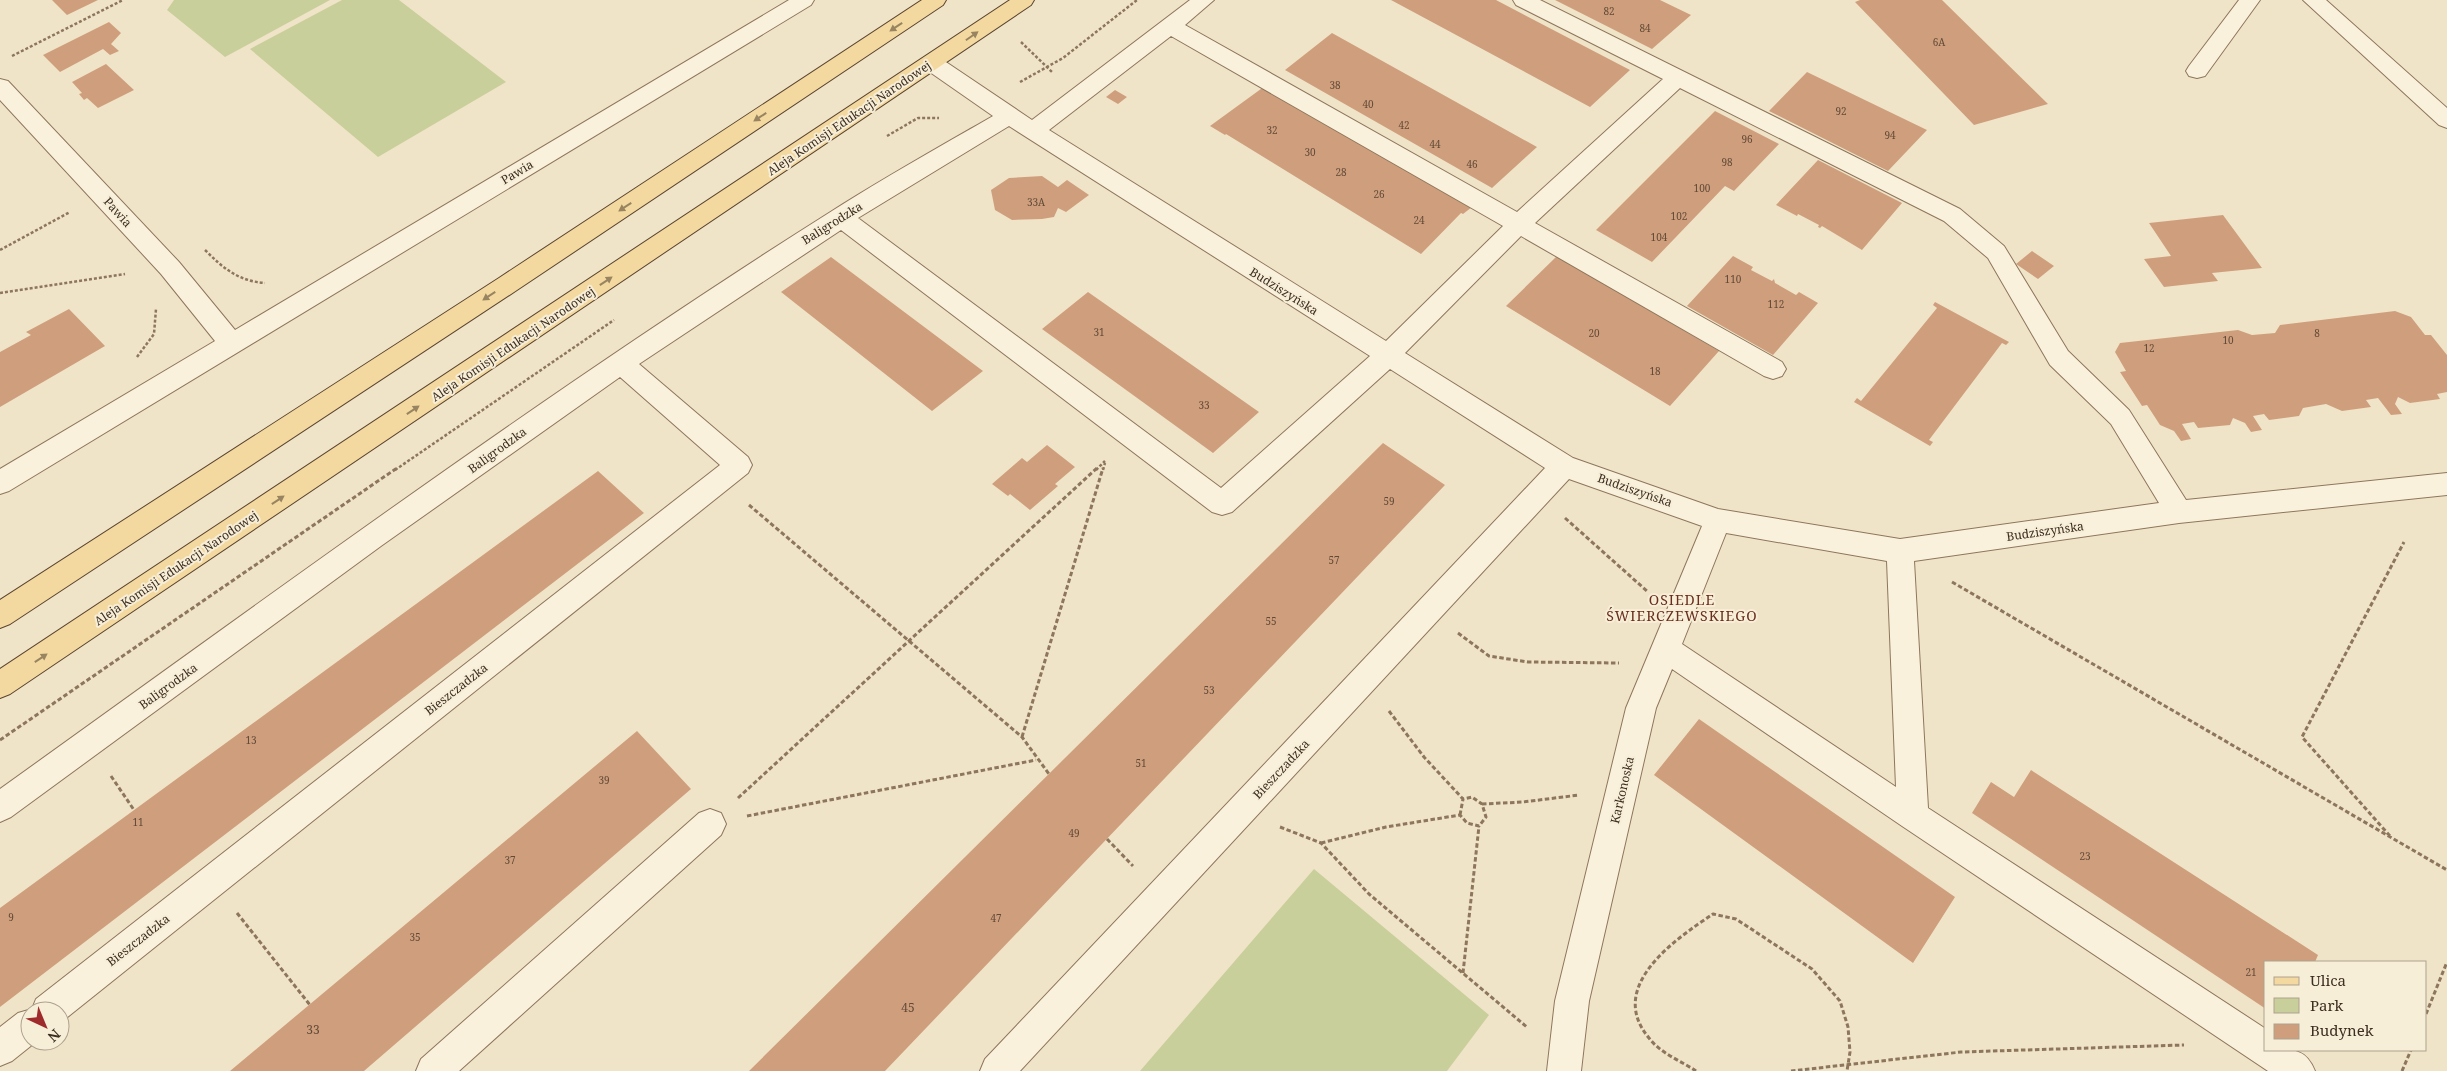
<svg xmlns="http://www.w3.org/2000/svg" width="2447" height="1071" viewBox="0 0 2447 1071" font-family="'Noto Serif',serif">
	<rect width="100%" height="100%" fill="#f0e4c8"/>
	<path fill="#c9cf9b" d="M 174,0 L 330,0 L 225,57 L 167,10 Z
		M 342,0 L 399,0 L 506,82 L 378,157 L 250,49 Z
		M 1314,869 L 1489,1015 L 1447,1071 L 1140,1071 Z"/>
	<path fill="#cf9f7d" d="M 52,0 L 98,0 L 67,15 Z
		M 1391,0 L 1496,0 L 1630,70 L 1590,107 Z
		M 1555,0 L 1660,0 L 1691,15 L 1652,49 Z
		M 1860,0 L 1942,0 L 2048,104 L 1974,125 L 1855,2 Z
		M 109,22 L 121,33 L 111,44 L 119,51 L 110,55 L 103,49 L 60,72 L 43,55 Z
		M 1332,33 L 1431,88 L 1537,147 L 1492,188 L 1285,70 Z
		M 106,64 L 134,90 L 98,108 L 87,98 L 84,100 L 79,94 L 82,93 L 72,82 Z
		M 1807,72 L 1927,130 L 1888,171 L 1769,111 Z
		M 1265,86 L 1472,207 L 1463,214 L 1461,213 L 1421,254 L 1226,134 L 1225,135 L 1210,126 Z
		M 1115,90 L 1127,97 L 1118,104 L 1106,97 Z
		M 1715,111 L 1779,144 L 1734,191 L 1725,186 L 1652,262 L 1596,230 Z
		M 1818,160 L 1902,203 L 1862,250 L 1822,226 L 1820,228 L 1818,227 L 1819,225 L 1798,214 L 1797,216 L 1776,205 Z
		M 1042,176 L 1058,187 L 1067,180 L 1089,195 L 1066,212 L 1058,208 L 1054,217 L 1042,219 L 1012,220 L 995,210 L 991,190 L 1009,178 Z
		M 2223,215 L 2262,268 L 2212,273 L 2218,281 L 2164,287 L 2144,259 L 2171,256 L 2149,223 Z
		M 2032,251 L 2054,266 L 2038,279 L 2016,264 Z
		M 1557,256 L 1719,351 L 1670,406 L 1506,306 Z
		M 1733,256 L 1753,267 L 1751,270 L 1772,281 L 1774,279 L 1775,283 L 1796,295 L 1799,292 L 1818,303 L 1773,355 L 1687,306 Z
		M 831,257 L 983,371 L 932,411 L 781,292 Z
		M 1088,292 L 1259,412 L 1213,453 L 1042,329 Z
		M 1935,302 L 2009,342 L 2006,345 L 2002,343 L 1929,440 L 1933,442 L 1930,446 L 1854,402 L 1857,398 L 1861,401 L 1937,308 L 1933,305 Z
		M 69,309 L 105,346 L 0,407 L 0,352 L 31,335 L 26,332 Z
		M 2395,311 L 2411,317 L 2425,335 L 2431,335 L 2447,355 L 2447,392 L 2437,394 L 2440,399 L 2410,403 L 2398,397 L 2395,404 L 2402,414 L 2391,415 L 2378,398 L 2366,400 L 2371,407 L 2342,411 L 2326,404 L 2303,408 L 2299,416 L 2269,420 L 2264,414 L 2253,416 L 2262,430 L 2251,432 L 2245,423 L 2233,418 L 2230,425 L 2198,428 L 2194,422 L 2182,424 L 2191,439 L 2181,441 L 2174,431 L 2160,425 L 2147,405 L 2142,406 L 2120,372 L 2126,371 L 2115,352 L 2120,343 L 2238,330 L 2252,335 L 2275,333 L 2280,325 Z
		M 1383,443 L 1445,485 L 885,1071 L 749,1071 Z
		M 1047,445 L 1075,467 L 1055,484 L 1058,486 L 1030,510 L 1010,494 L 1008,496 L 992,484 L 1022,458 L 1027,462 Z
		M 598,471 L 644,513 L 0,1007 L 0,908 Z
		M 1699,719 L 1955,897 L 1913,963 L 1654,775 Z
		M 637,731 L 691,789 L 364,1071 L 230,1071 Z
		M 2031,770 L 2318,955 L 2315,962 L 2266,962 L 2266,1009 L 1972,813 L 1991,782 L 2014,797 Z"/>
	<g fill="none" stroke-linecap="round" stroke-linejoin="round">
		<g stroke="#8d765c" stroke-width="2">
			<path id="minor" d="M 789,0 L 814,0 L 811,5 L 9,491 L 0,494 L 0,469 L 215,341 L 161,274 L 0,100 L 0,79 L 8,81 L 179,262 L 235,330 Z
				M 1190,0 L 1214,0 L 1185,25 L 1517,212 L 1663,79 L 1516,5 L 1513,0 L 1540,0 L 1960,209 L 2004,246 L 2068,351 L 2129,410 L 2186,500 L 2447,473 L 2447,495 L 2179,523 L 1914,561 L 1928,808 L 2266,1029 L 2266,1050 C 2290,1050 2305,1046 2315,1071 L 2268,1071 L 1902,826 L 1672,669 L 1656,708 L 1589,1001 L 1581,1071 L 1547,1071 L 1555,1001 L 1626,708 L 1702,526 L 1569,479 L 1020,1071 L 980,1071 L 985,1059 L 1545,468 L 1390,369 L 1232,512 L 1222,515 L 1212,512 L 841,230 L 639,364 L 748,457 L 752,465 L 748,473 L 60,1023 L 60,1011 L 30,1011 L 30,1041 L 37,1041 L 12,1061 L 0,1066 L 0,1027 L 18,1013 L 32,1009 L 36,999 L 720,465 L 620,377 L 381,546 L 11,817 L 0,822 L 0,789 C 275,592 547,391 832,211 C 884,178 939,147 993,116 L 924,68 L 921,63 L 924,58 L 932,56 L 940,58 L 1032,120 ZM 1171,36 L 1503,226 L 1386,341 L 1049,130 ZM 1680,88 L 1944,221 L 1988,258 L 2050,365 L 2111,424 L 2159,503 L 1900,539 L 1718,509 L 1573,458 L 1405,353 L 1521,236 L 1764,376 L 1773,379 L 1782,376 L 1786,369 L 1782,362 L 1535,223 ZM 1009,126 L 1370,356 L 1221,488 L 858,218 ZM 1726,533 L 1887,561 L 1896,787 L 1682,644 Z
				M 2239,0 L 2260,0 L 2205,76 L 2197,78 L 2189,76 L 2186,71 L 2189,66 Z
				M 2303,0 L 2326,0 L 2447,108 L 2447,128 L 2439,125 Z
				M 710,809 L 721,813 L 726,824 L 721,835 L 459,1071 L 416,1071 L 421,1059 L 699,813 Z"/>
		</g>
		<g stroke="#5b4430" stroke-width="2">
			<path id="major" d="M 922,0 L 946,0 L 943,5 L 517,290 L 10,624 L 0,628 L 0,600 L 499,278 Z
				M 1010,0 L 1034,0 L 1031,5 L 10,694 L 0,698 L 0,669 Z"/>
		</g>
		<path stroke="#8d765c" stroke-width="2.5" stroke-dasharray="3 2" stroke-linecap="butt" d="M 1021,42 L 1052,72
			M 12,56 L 123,0
			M 1020,82 L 1063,58 L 1137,0
			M 887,136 L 918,118 L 939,118
			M 0,250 L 70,212
			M 205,250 C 223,268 238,281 265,283
			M 0,293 L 125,274
			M 137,357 L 154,334 L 156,309
			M 395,470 L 614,320
			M 1096,470 L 1105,461
			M 1103,470 L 1105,463"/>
		<path stroke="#8d765c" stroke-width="3" stroke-dasharray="4.5 2.5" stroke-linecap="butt" d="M 749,505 L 1022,737 L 1049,774
			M 1565,518 L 1648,592
			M 1952,582 L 2447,870
			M 1458,633 L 1489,656 L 1528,662 L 1619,663
			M 1022,737 L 1103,468
			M 0,740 L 397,468
			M 111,776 L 134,810
			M 738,798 L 1097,468
			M 1482,804 L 1523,802 L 1579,795
			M 1460,815 L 1463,799
			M 747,816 L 1036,760
			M 1280,827 L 1321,843 L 1369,894 L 1528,1028
			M 2390,836 L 2302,737 L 2404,542
			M 1107,839 L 1133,866
			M 1321,843 L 1386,827 L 1460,815 L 1467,823 L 1479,826 L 1486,817 L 1482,804 L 1472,797 L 1463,799 L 1424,757 L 1389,711
			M 237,913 L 310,1005
			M 1463,973 L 1479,826
			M 2426,1014 L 2447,962
			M 1696,1071 C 1681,1061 1660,1053 1649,1038 C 1606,987 1674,940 1713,914 L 1736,919 L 1812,969 L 1840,1001 L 1848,1027 L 1850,1052 L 1847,1071
			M 1791,1071 L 1961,1052 L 2184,1045
			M 2402,1071 L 2411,1050"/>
		<use href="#minor" fill="#faf1dc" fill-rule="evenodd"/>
		<use href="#major" fill="#f3d9a0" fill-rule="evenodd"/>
	</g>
	<defs><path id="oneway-solid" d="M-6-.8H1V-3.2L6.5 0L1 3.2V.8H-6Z" transform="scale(1.25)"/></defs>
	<g fill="#988460">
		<use href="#oneway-solid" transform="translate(896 27) rotate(146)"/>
		<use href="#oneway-solid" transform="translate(972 36) rotate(-35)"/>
		<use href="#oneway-solid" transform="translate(760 117) rotate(147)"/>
		<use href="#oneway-solid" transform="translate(625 207) rotate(147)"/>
		<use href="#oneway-solid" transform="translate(606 281) rotate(-34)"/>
		<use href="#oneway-solid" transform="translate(489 296) rotate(147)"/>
		<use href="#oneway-solid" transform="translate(413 410) rotate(-34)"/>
		<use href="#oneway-solid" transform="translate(278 500) rotate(-34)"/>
		<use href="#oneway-solid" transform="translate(41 658) rotate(-34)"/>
	</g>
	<g text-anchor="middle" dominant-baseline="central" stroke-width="4" stroke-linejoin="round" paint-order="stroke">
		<g font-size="10" fill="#624a37">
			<text x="1609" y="11">82</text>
			<text x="1645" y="28">84</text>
			<text x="1939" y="42">6A</text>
			<text x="1335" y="85">38</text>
			<text x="1368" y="104">40</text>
			<text x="1841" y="111">92</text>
			<text x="1404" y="125">42</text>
			<text x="1272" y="130">32</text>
			<text x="1890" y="135">94</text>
			<text x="1747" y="139">96</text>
			<text x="1435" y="144">44</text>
			<text x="1310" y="152">30</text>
			<text x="1727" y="162">98</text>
			<text x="1472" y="164">46</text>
			<text x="1341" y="172">28</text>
			<text x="1702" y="188">100</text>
			<text x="1379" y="194">26</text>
			<text x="1036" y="202">33A</text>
			<text x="1679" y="216">102</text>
			<text x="1419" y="220">24</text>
			<text x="1659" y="237">104</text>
			<text x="1733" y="279">110</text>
			<text x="1776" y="304">112</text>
			<text x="1099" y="332">31</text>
			<text x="1594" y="333">20</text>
			<text x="2317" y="333">8</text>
			<text x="2228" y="340">10</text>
			<text x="2149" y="348">12</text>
			<text x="1655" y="371">18</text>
			<text x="1204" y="405">33</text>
			<text x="1389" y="501">59</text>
			<text x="1334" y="560">57</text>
			<text x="1271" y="621">55</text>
			<text x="1209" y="690">53</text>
			<text x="251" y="740">13</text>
			<text x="1141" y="763">51</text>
			<text x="604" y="780">39</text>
			<text x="138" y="822">11</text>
			<text x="1074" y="833">49</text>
			<text x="2085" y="856">23</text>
			<text x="510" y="860">37</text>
			<text x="11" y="917">9</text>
			<text x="996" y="918">47</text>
			<text x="415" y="937">35</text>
			<text x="2251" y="972">21</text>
		</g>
		<g font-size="12" fill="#3d2e20" stroke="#f7eed8">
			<text transform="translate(849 118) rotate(-34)">Aleja Komisji Edukacji Narodowej</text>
			<text transform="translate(517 172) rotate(-31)">Pawia</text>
			<text transform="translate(118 212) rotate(48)">Pawia</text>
			<text transform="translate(832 223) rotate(-32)">Baligrodzka</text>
			<text transform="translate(1284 291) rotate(32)">Budziszyńska</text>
			<text transform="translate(513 344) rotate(-34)">Aleja Komisji Edukacji Narodowej</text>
			<text transform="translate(497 450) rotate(-36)">Baligrodzka</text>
			<text transform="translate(1635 490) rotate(19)">Budziszyńska</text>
			<text transform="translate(2045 531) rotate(-8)">Budziszyńska</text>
			<text transform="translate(176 568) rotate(-34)">Aleja Komisji Edukacji Narodowej</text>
			<text transform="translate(168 686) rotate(-36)">Baligrodzka</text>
			<text transform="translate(456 689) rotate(-38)">Bieszczadzka</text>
			<text transform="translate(1281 769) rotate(-47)">Bieszczadzka</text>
			<text transform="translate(1622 790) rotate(-77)">Karkonoska</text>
			<text transform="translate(138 940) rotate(-38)">Bieszczadzka</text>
		</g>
		<g font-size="12" fill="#624a37">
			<text x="908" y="1007">45</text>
			<text x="313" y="1029">33</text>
		</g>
		<g font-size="14" letter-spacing="1" fill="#6b2e1e" stroke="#f7eed8">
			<text x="1682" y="599">OSIEDLE<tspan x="1682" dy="16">ŚWIERCZEWSKIEGO</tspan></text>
		</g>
	</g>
	<rect x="2264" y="961" width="162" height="90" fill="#f7eed8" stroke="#ada18e"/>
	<rect x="2274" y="977" width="25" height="8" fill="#f3d9a0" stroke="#ada18e"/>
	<text x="2310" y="986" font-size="15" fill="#3d2e20">Ulica</text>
	<rect x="2274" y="998" width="25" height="15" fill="#c9cf9b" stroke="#ada18e"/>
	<text x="2310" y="1011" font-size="15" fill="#3d2e20">Park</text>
	<rect x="2274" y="1024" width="25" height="15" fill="#cf9f7d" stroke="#ada18e"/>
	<text x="2310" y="1036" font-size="15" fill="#3d2e20">Budynek</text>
	<g transform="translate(45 1026) rotate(136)"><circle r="24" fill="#f7eed8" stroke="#ada18e"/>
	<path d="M0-4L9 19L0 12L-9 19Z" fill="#9e2a2b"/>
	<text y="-8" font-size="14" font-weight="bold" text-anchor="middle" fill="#3d2e20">N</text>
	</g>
</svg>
